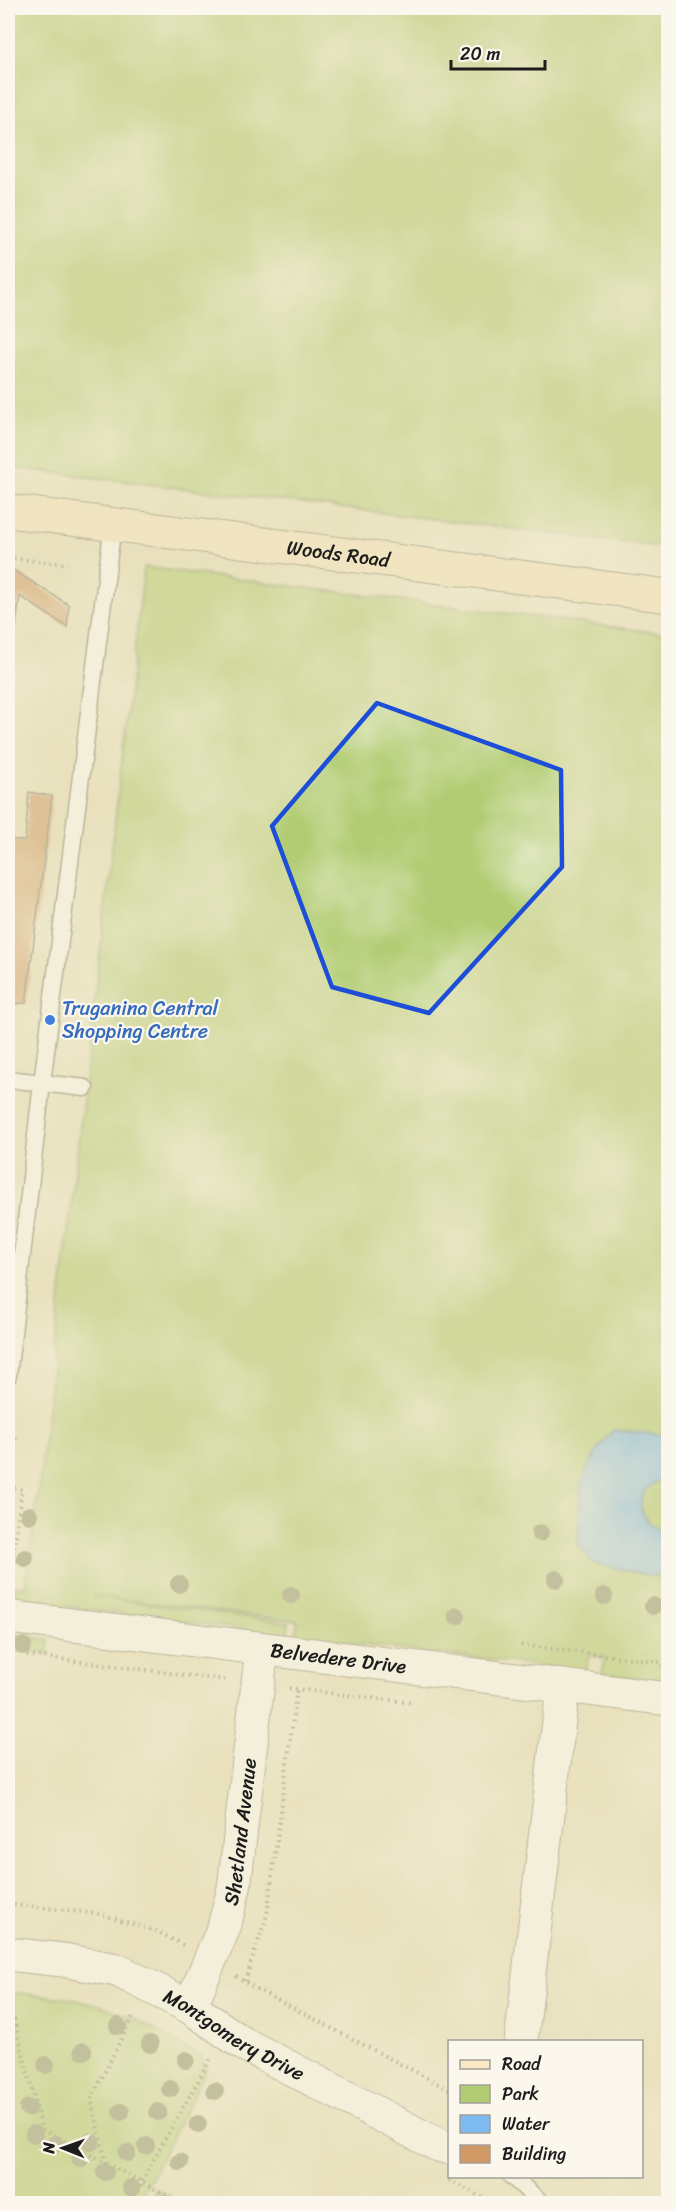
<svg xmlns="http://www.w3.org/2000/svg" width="676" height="2211" viewBox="0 0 676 2211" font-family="Sriracha,sans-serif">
	<rect width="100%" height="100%" fill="#fbf7ec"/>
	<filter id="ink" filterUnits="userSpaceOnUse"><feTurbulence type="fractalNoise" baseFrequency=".0167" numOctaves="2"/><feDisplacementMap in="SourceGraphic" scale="12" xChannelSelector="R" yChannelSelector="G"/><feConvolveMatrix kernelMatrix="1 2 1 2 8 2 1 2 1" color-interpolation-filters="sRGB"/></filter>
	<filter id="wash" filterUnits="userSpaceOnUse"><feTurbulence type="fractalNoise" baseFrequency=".008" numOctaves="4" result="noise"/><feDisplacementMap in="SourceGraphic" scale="24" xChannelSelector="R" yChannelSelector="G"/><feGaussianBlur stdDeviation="1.35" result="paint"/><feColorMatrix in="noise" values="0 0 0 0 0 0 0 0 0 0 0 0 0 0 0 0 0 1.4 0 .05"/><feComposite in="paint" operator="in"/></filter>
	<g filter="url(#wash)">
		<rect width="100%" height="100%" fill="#e9e1be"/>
		<path fill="#b1cc72" stroke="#667447" stroke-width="1.5" d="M 8,8 L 668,8 L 668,548 L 8,467 Z
			M 144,567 L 668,634 L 668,1665 L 657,1664 L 668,1666 L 668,1682 L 602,1674 L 604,1657 L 589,1656 L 585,1671 L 294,1637 L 298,1621 L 93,1596 L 289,1623 L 287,1635 L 8,1599 L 8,1585 L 25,1587 L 40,1477 Z
			M 8,1634 L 49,1640 L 49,1654 L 8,1649 Z
			M 8,1992 C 41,1996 76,1997 108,2008 C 141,2019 171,2040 202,2057 L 206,2070 L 141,2198 L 150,2203 L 155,2189 L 182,2203 L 8,2203 Z"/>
		<path fill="#7dbaf0" stroke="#4c6b86" stroke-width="1.5" d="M 613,1430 L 668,1435 L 668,1481 L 662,1479 C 658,1482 650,1485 646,1489 C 632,1506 649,1532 668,1529 L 668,1576 L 647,1575 L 593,1563 L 578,1544 L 581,1482 L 599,1448 Z"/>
		<g id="blocks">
			<path fill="#d19965" d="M 8,567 L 69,605 L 67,627 L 20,596 L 15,629 L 8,635 Z
				M 29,792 L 52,796 L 26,1003 L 10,1004 L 9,1009 L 8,1009 L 8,839 L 25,841 Z"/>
		</g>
	</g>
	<g filter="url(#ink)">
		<use href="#blocks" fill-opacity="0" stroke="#827e6d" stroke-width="1.5"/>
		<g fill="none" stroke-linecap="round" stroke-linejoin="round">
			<g stroke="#827e6d" stroke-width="19">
				<path id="lane" d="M 8,1079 L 42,1083 L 113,524
					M 8,1376 L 42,1083 L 85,1088
					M 511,2176 L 543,2204"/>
			</g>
			<g stroke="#827e6d" stroke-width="35">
				<g id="street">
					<path id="s1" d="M 8,1617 L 668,1699"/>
					<path id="s2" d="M 8,1954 L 63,1960 L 117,1970 L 190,2007 L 242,2043 L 438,2145 L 450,2148"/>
					<path id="s3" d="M 190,2007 L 224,1927 L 234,1888 L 262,1649"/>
					<path d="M 521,2042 L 563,1687"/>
				</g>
			</g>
			<g stroke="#827e6d" stroke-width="35">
				<g id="secondary">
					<path id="s4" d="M 8,511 L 668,596"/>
				</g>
			</g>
			<path stroke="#827e6d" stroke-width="4" stroke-dasharray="1.5 4.5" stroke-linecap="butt" d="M 8,558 L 68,564
				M 8,1487 L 22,1489 L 9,1586
				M 9,1487 L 16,1436
				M 521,1645 L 668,1663
				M 27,1655 L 225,1680
				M 289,1688 L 413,1703
				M 8,1904 L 100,1914 L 156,1931 L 183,1945
				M 236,1976 L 253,1987 L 450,2090
				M 245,1981 L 267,1915 L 297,1689
				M 8,1996 L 42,2129 L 183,2204
				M 106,2163 L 91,2099 L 134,2014
				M 449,2180 L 494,2204
				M 135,2204 L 141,2182 L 211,2058"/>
			<use href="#lane" stroke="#fff" stroke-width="16"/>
			<use href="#street" stroke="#fff" stroke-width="33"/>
			<use href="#secondary" stroke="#f8e8c3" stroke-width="33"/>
		</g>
		<g fill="#959775">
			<circle cx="29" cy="1515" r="9"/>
			<circle cx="540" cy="1533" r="9"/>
			<circle cx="25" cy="1558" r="9"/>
			<circle cx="556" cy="1579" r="9"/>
			<circle cx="179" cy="1584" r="9"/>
			<circle cx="291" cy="1595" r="9"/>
			<circle cx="604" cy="1596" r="9"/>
			<circle cx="653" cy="1606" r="9"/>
			<circle cx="457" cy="1616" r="9"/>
			<circle cx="23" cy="1646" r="9"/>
			<circle cx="118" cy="2026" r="9"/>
			<circle cx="150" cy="2044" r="9"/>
			<circle cx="83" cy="2051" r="9"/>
			<circle cx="186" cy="2060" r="9"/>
			<circle cx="46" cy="2065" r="9"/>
			<circle cx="170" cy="2089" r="9"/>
			<circle cx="215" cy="2091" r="9"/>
			<circle cx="28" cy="2108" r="9"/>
			<circle cx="121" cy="2112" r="9"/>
			<circle cx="158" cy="2112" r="9"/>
			<circle cx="198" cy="2124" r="9"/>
			<circle cx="34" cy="2134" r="9"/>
			<circle cx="91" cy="2142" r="9"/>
			<circle cx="55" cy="2144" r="9"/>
			<circle cx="146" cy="2146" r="9"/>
			<circle cx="127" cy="2153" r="9"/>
			<circle cx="80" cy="2159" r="9"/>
			<circle cx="180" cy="2162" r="9"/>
			<circle cx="105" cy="2172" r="9"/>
			<circle cx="131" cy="2188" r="9"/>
		</g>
	</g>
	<path d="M0 0H676V2211H0ZM 377,703 L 561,770 L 562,867 L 429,1013 L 332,987 L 272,826 Z" fill="#e9e1be" fill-opacity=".55" fill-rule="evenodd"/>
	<path fill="none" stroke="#1d4ed8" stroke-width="4.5" stroke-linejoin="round" d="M 377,703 L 561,770 L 562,867 L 429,1013 L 332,987 L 272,826 Z"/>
	<circle fill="#3f7fe0" stroke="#fbf7ec" stroke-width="2" cx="50" cy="1020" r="6"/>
	<g text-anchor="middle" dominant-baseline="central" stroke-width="4.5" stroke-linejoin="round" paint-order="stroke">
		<g font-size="20" fill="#1c1c1c" stroke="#fbf7ec">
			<text stroke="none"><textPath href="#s4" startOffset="333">Woods Road</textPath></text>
			<text stroke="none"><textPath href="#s1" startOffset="333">Belvedere Drive</textPath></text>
			<text stroke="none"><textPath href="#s3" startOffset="184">Shetland Avenue</textPath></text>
			<text stroke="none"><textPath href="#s2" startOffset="244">Montgomery Drive</textPath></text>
		</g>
		<g font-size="20" fill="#366cbe" stroke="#fbf7ec" text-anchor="start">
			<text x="62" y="1008">Truganina Central<tspan x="62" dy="23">Shopping Centre</tspan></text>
		</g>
	</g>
	<rect width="676" height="2211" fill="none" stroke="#fbf7ec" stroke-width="30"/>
	<rect x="448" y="2040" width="195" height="138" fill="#fbf7ec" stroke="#a29f99" stroke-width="1.5"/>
	<rect x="460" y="2060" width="30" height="9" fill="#f8e8c3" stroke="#a29f99" stroke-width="1.5"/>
	<text x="502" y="2070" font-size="18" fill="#1c1c1c">Road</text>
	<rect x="460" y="2085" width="30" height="18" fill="#b1cc72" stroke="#a29f99" stroke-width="1.5"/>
	<text x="502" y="2100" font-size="18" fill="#1c1c1c">Park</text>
	<rect x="460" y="2115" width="30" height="18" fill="#7dbaf0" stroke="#a29f99" stroke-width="1.5"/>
	<text x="502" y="2130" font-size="18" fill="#1c1c1c">Water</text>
	<rect x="460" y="2145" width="30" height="18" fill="#d19965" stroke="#a29f99" stroke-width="1.5"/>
	<text x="502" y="2160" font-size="18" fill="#1c1c1c">Building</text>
	<g transform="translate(63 2148) rotate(271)" stroke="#fbf7ec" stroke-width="4.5" paint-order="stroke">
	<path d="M0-4.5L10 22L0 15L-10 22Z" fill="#1c1c1c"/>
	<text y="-9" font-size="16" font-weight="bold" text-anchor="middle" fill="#1c1c1c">N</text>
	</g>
	<path d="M451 60v9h94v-9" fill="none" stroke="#1c1c1c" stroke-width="3"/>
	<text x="460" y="60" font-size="18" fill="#1c1c1c" stroke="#fbf7ec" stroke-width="4.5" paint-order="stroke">20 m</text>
</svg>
